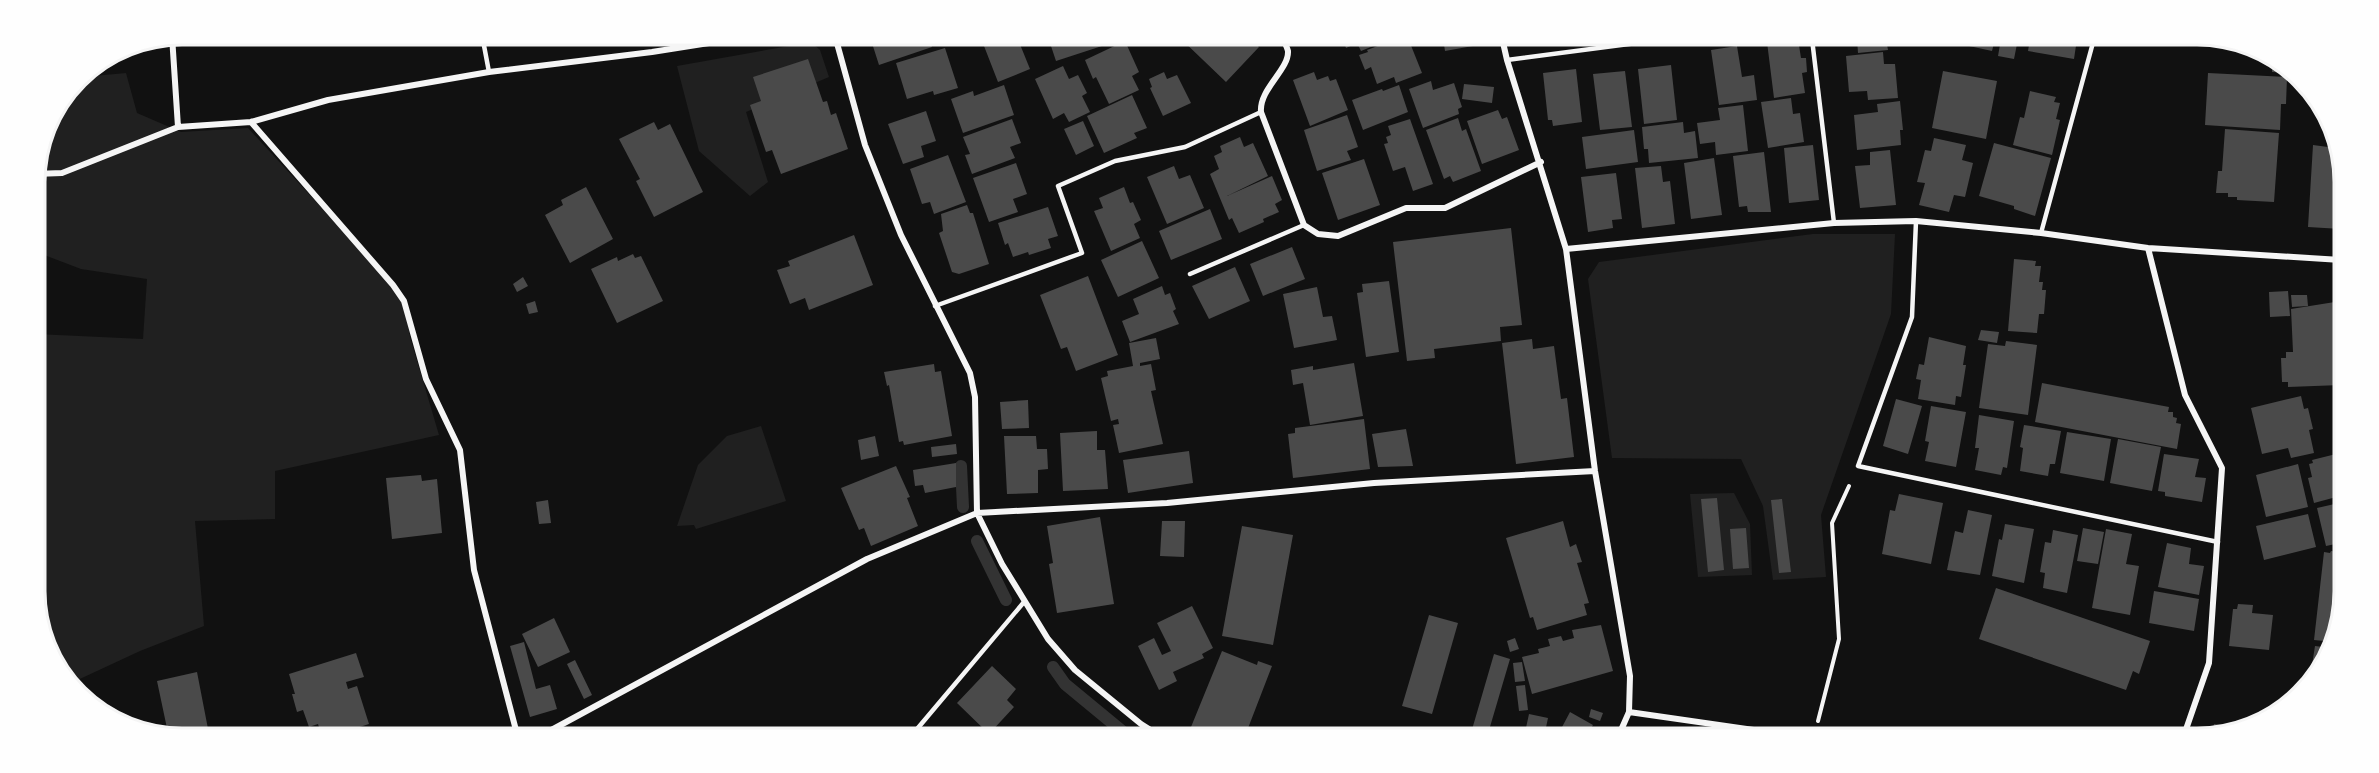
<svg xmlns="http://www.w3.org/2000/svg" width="2379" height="773" viewBox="0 0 2379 773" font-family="Figtree,sans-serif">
	<rect width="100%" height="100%" fill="#111"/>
	<path fill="#202020" d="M 811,42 L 820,50 L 829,77 L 746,112 L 768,182 L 750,196 L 699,151 L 677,66 Z
		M 126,73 L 137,113 L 181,132 L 248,128 L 393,285 L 404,301 L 410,337 L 439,435 L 275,471 L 275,519 L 195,521 L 204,626 L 140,651 L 69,684 L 37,620 L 36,334 L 143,339 L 147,279 L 81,269 L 39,253 L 35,265 L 35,172 L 46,125 L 78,77 L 82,75 L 83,77 Z
		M 1813,234 L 1895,234 L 1891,314 L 1821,515 L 1826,577 L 1773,580 L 1763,506 L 1741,459 L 1612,458 L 1588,279 L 1599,262 Z
		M 761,426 L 786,501 L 696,529 L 694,525 L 677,526 L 698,465 L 727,436 Z
		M 1734,493 L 1750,524 L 1752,575 L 1698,577 L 1690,494 Z"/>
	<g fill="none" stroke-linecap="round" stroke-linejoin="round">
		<path stroke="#333" stroke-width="12" d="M 961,466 L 963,507
			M 977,541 L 1006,600
			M 1053,667 L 1065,684 L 1128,736"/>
	</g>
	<path fill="#4a4a4a" d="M 876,36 L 928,36 L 932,47 L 879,65 L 871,40 Z
		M 1006,37 L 1017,37 L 1030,69 L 998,82 L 984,46 Z
		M 1048,37 L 1099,37 L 1102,46 L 1056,61 Z
		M 1179,37 L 1249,37 L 1259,47 L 1226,82 Z
		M 1342,37 L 1393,38 L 1361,51 L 1357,43 L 1346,48 Z
		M 1399,38 L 1408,38 L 1422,73 L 1396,83 L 1394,77 L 1377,84 L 1371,67 L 1365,70 L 1359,55 L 1368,52 L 1367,50 Z
		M 1443,38 L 1483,38 L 1484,44 L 1445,51 Z
		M 1798,39 L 1801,58 L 1806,58 L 1807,72 L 1802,73 L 1805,93 L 1774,98 L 1767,42 Z
		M 1857,39 L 1886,39 L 1888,50 L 1858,53 Z
		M 1937,39 L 1995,39 L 1992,51 Z
		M 2001,39 L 2018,39 L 2014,59 L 1998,56 Z
		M 2030,39 L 2077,39 L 2074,59 L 2028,51 Z
		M 1125,41 L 1139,72 L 1132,76 L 1139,90 L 1109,104 L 1096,77 L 1093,79 L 1085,60 Z
		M 1737,46 L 1742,77 L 1754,75 L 1757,100 L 1719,105 L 1711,50 Z
		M 945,48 L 958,88 L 934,95 L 933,91 L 907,99 L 896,63 Z
		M 1883,52 L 1884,64 L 1895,64 L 1898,98 L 1868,100 L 1867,91 L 1849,92 L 1846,56 Z
		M 808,59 L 823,102 L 827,101 L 831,115 L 836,113 L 848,149 L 781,174 L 772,150 L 766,152 L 750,105 L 761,101 L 753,77 Z
		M 2272,62 L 2288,72 L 2290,73 L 2272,72 Z
		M 1671,65 L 1677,120 L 1644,124 L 1638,69 Z
		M 1063,66 L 1069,79 L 1078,75 L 1087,93 L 1082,96 L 1090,112 L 1069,122 L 1064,113 L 1053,119 L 1035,79 Z
		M 1576,69 L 1582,122 L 1553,126 L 1552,120 L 1548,120 L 1543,73 Z
		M 1625,71 L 1632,127 L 1600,130 L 1593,74 Z
		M 1943,71 L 1997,81 L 1986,139 L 1932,128 Z
		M 1164,72 L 1167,79 L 1177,75 L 1191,103 L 1163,116 L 1150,88 L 1152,87 L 1149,79 Z
		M 1314,72 L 1317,80 L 1328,76 L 1330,81 L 1336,79 L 1348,110 L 1310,126 L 1293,80 Z
		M 2208,73 L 2287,77 L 2286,104 L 2281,104 L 2280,130 L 2205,125 Z
		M 1431,81 L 1433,90 L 1454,83 L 1462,107 L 1458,109 L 1459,114 L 1423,128 L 1409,89 Z
		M 1464,84 L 1494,87 L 1492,103 L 1462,99 Z
		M 1004,85 L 1014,115 L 963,133 L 951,99 L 973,91 L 974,96 Z
		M 1399,85 L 1408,112 L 1363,130 L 1352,100 L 1382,89 L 1383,91 Z
		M 2030,91 L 2056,97 L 2054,102 L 2060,103 L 2056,119 L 2060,120 L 2052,155 L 2013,145 L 2020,117 L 2024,118 Z
		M 1132,95 L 1147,128 L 1134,133 L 1137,138 L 1104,153 L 1087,116 Z
		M 1791,98 L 1793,114 L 1800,113 L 1804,142 L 1768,148 L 1761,102 Z
		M 1900,101 L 1903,130 L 1900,130 L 1901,145 L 1857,150 L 1854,115 L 1878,112 L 1877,104 Z
		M 1743,105 L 1748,151 L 1716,155 L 1715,142 L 1700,144 L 1697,123 L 1720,120 L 1718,108 Z
		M 1498,110 L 1502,119 L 1507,117 L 1519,150 L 1482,164 L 1467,121 Z
		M 926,111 L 936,141 L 921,146 L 924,157 L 903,164 L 888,124 Z
		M 1347,115 L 1358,147 L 1347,151 L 1351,160 L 1317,171 L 1304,130 Z
		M 1458,118 L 1462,131 L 1466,129 L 1481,171 L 1453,182 L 1450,176 L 1444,179 L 1426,130 Z
		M 1012,119 L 1021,143 L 1010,147 L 1015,158 L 972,174 L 965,155 L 970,154 L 963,137 Z
		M 1410,119 L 1433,184 L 1413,191 L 1405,167 L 1393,171 L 1384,144 L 1388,143 L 1386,137 L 1391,135 L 1388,126 Z
		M 1083,121 L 1094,146 L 1076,155 L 1064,129 Z
		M 654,122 L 658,130 L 670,124 L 703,192 L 654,217 L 636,181 L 640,179 L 619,139 Z
		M 1683,122 L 1684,133 L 1695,131 L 1698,158 L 1649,163 L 1648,149 L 1644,149 L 1642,127 Z
		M 2225,129 L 2279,133 L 2274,202 L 2237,200 L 2237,197 L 2228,197 L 2228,193 L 2216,193 L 2218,171 L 2222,171 Z
		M 1634,130 L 1638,162 L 1586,169 L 1582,137 Z
		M 1240,137 L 1244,147 L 1253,143 L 1268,176 L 1227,196 L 1272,176 L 1282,200 L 1275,204 L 1279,212 L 1263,219 L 1264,222 L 1239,233 L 1232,218 L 1229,220 L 1210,174 L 1219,169 L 1214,156 L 1222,152 L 1220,146 Z
		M 1934,138 L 1966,145 L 1962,160 L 1973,163 L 1965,197 L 1954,195 L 1949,212 L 1919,205 L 1925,183 L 1917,182 L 1925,150 L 1931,151 Z
		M 2328,141 L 2336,141 L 2342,153 L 2341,229 L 2308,227 L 2313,145 L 2328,147 Z
		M 1994,143 L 2051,158 L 2035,216 L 2014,209 L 2014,206 L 1979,196 Z
		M 1813,145 L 1819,200 L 1789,203 L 1784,148 Z
		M 1890,150 L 1896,205 L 1860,208 L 1855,166 L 1870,165 L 1870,152 Z
		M 1764,152 L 1771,212 L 1748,212 L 1747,206 L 1739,207 L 1733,156 Z
		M 948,155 L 966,202 L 934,214 L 930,202 L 922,204 L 910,169 Z
		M 1714,158 L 1722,215 L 1691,219 L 1684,163 Z
		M 1364,159 L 1380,205 L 1338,220 L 1322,173 Z
		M 1016,163 L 1027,194 L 1013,199 L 1018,212 L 989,222 L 973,178 Z
		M 1174,166 L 1179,179 L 1190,175 L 1204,208 L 1167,224 L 1147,177 Z
		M 1661,166 L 1663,182 L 1670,181 L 1675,224 L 1642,228 L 1635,168 Z
		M 1616,173 L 1622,219 L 1612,220 L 1613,228 L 1588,232 L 1581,177 Z
		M 586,187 L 613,239 L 570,263 L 545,215 L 563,205 L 561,200 Z
		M 1124,187 L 1130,203 L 1133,202 L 1141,220 L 1134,224 L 1140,238 L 1111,251 L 1094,211 L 1103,208 L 1099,198 Z
		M 967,205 L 970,213 L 973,213 L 989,264 L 959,274 L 952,272 L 939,233 L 943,231 L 941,214 Z
		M 1048,207 L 1058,236 L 1048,239 L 1051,248 L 1029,255 L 1028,252 L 1013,257 L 1008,243 L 1005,245 L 998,223 Z
		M 1210,209 L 1222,239 L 1171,260 L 1159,231 Z
		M 1511,228 L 1522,325 L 1500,327 L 1501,341 L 1434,349 L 1435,358 L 1407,361 L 1393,242 Z
		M 854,235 L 873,285 L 809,310 L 805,298 L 790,304 L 777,270 L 790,266 L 788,261 Z
		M 1142,241 L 1159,278 L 1118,297 L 1101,260 Z
		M 1292,247 L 1305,279 L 1263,296 L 1250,264 Z
		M 633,254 L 635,258 L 641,256 L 663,301 L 617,323 L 591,269 L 617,257 L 618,261 Z
		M 2014,259 L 2036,261 L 2035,266 L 2041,266 L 2039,282 L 2043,282 L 2042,290 L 2046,290 L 2044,314 L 2039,314 L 2037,333 L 2008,331 Z
		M 1235,267 L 1250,301 L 1209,319 L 1192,286 Z
		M 1088,276 L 1118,355 L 1076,371 L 1067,347 L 1061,349 L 1040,295 Z
		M 523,277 L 528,286 L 517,292 L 513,284 Z
		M 1389,281 L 1399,352 L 1366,357 L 1357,293 L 1363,292 L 1362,284 Z
		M 1162,286 L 1165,295 L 1170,293 L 1176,309 L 1173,311 L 1179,324 L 1130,342 L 1122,321 L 1139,314 L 1133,299 Z
		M 1317,287 L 1323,317 L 1332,316 L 1337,340 L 1294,348 L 1283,294 Z
		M 2288,291 L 2290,316 L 2270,317 L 2269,292 Z
		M 2291,295 L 2307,295 L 2308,306 L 2292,307 Z
		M 535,301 L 538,312 L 529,314 L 526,304 Z
		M 2341,301 L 2341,385 L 2288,387 L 2288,382 L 2282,382 L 2281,358 L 2286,358 L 2286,352 L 2293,352 L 2291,309 Z
		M 1981,330 L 1999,332 L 1997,343 L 1978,340 Z
		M 1929,337 L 1966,346 L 1963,365 L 1966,365 L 1961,397 L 1956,396 L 1955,405 L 1918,399 L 1921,380 L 1916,379 L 1919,364 L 1924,365 Z
		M 1156,338 L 1160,359 L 1140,363 L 1140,366 L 1151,364 L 1156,390 L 1151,391 L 1163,444 L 1119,453 L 1113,425 L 1119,424 L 1118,419 L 1111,421 L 1101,378 L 1108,376 L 1107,371 L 1133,366 L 1129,343 Z
		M 1532,339 L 1533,349 L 1554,346 L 1561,399 L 1567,398 L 1574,457 L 1516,464 L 1502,343 Z
		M 2006,341 L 2037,345 L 2028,415 L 1979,408 L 1988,344 L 2005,346 Z
		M 1354,363 L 1363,416 L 1310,425 L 1303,383 L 1293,385 L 1291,370 L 1313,366 L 1313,370 Z
		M 934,364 L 935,372 L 941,371 L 952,436 L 904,445 L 903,441 L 899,442 L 889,385 L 887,386 L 884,372 Z
		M 2042,383 L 2169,407 L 2168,412 L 2173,412 L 2173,417 L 2177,418 L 2176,423 L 2181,424 L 2177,449 L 2035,422 Z
		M 2301,396 L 2304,409 L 2308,408 L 2313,429 L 2309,430 L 2314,453 L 2291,458 L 2288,448 L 2262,454 L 2251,408 Z
		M 1896,399 L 1922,406 L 1908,454 L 1883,446 Z
		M 1028,400 L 1029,428 L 1002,429 L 1000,402 Z
		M 1931,406 L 1966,412 L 1956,467 L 1925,461 L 1929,442 L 1925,441 Z
		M 1979,415 L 2014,421 L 2007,468 L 2003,467 L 2001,475 L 1975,470 L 1979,448 L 1975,448 Z
		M 1364,419 L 1370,469 L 1293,478 L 1288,434 L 1295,433 L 1295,428 Z
		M 2024,425 L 2061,431 L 2055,464 L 2050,464 L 2048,476 L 2020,471 L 2023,448 L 2020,447 Z
		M 1406,429 L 1413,466 L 1378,467 L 1372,434 Z
		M 1097,431 L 1097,450 L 1105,450 L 1108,489 L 1063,491 L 1060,433 Z
		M 2067,432 L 2111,439 L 2104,481 L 2060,473 Z
		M 875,436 L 879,456 L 861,460 L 858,440 Z
		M 1004,436 L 1036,436 L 1037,449 L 1047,449 L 1048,469 L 1038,470 L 1038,493 L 1007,494 Z
		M 2118,439 L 2161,447 L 2152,491 L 2110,483 Z
		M 956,444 L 957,454 L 932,457 L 931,447 Z
		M 1189,451 L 1193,483 L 1128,493 L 1123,460 Z
		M 2340,453 L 2340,496 L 2314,503 L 2308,478 L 2312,477 L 2309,464 L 2313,463 L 2312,460 Z
		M 2164,454 L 2199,459 L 2195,477 L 2206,478 L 2202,502 L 2165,496 L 2165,492 L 2158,491 Z
		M 956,463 L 956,487 L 925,493 L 923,485 L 915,486 L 913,470 Z
		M 2298,464 L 2308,507 L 2266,517 L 2256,475 Z
		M 896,466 L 910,497 L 907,498 L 918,526 L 871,546 L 864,528 L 859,530 L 841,488 Z
		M 421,475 L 422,481 L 437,479 L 442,533 L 392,539 L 386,478 Z
		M 1899,494 L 1943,503 L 1931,564 L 1882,554 L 1890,510 L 1895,511 Z
		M 1717,498 L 1724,570 L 1708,572 L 1701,499 Z
		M 1782,499 L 1791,572 L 1779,573 L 1771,500 Z
		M 548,500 L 551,523 L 539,524 L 536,502 Z
		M 2339,503 L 2340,543 L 2326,546 L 2317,508 Z
		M 1968,510 L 1992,515 L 1980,575 L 1947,570 L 1955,531 L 1963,533 Z
		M 2308,514 L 2316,547 L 2264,560 L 2256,526 Z
		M 1100,517 L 1114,604 L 1057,613 L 1049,564 L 1053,563 L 1047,526 Z
		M 1162,521 L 1185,521 L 1184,557 L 1160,556 Z
		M 1563,521 L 1570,547 L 1576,544 L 1582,562 L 1577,563 L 1589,603 L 1584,604 L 1587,615 L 1537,630 L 1533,617 L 1530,618 L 1506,538 Z
		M 2005,524 L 2034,529 L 2024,583 L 1992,576 L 1999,539 L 2002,540 Z
		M 1242,526 L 1293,535 L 1273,645 L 1222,636 Z
		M 1746,528 L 1749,568 L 1733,569 L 1730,529 Z
		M 2083,528 L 2104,532 L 2098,564 L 2077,561 Z
		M 2106,529 L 2132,534 L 2126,564 L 2139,566 L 2130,615 L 2092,608 Z
		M 2053,530 L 2078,535 L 2067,593 L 2043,588 L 2045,573 L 2040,572 L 2045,542 L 2051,543 Z
		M 2167,543 L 2191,548 L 2189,564 L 2204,566 L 2199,595 L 2158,587 Z
		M 2331,551 L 2340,552 L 2339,630 L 2334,642 L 2314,640 L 2324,552 L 2330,553 Z
		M 1996,588 L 2150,641 L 2139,674 L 2133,671 L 2126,690 L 1979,639 Z
		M 2154,591 L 2199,599 L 2194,631 L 2149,623 Z
		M 2238,604 L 2253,605 L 2252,613 L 2273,615 L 2269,650 L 2229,646 L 2233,609 L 2237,609 Z
		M 1192,606 L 1213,648 L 1202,654 L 1204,658 L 1173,672 L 1177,681 L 1159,690 L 1138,646 L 1154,638 L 1162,655 L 1171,651 L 1157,623 Z
		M 1429,615 L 1458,623 L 1432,714 L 1402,706 Z
		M 554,618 L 570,652 L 538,667 L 522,634 Z
		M 1601,625 L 1613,671 L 1532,694 L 1522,657 L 1539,653 L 1538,649 L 1550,646 L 1548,639 L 1561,636 L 1563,641 L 1574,638 L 1572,630 Z
		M 1515,638 L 1519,649 L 1510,652 L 1507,641 Z
		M 524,642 L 536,689 L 550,685 L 557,709 L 530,717 L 510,646 Z
		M 2315,646 L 2331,648 L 2323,666 L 2312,665 Z
		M 1222,651 L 1257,665 L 1258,661 L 1272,666 L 1245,736 L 1213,736 L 1191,727 Z
		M 356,653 L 364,677 L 346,682 L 348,689 L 357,686 L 369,724 L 338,734 L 321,734 L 318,724 L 309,727 L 303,710 L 297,712 L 292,694 L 295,694 L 289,674 Z
		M 1494,654 L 1510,659 L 1487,737 L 1481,737 L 1471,733 Z
		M 575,660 L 592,695 L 584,699 L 567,664 Z
		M 1522,662 L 1525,681 L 1515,682 L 1513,663 Z
		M 992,666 L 1016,689 L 1007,700 L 1014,707 L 989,734 L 957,703 Z
		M 197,672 L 209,734 L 168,733 L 157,681 Z
		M 1525,685 L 1528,710 L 1519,711 L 1516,686 Z
		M 1591,709 L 1603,713 L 1600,721 L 1589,717 Z
		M 1570,712 L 1593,725 L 1586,737 L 1575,737 L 1561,729 Z
		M 1529,714 L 1548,718 L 1544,737 L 1524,737 Z
		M 2214,724 L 2237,727 L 2212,736 Z"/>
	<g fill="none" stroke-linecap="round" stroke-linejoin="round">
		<path stroke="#f5f5f5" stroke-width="4" d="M 1818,721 L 1839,639 L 1832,523 L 1849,486"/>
		<path stroke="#f5f5f5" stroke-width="4.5" d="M 482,35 L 489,72
			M 1812,39 L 1834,223
			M 1507,60 L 1675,38
			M 1916,221 L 1912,317 L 1858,466 L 2218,542
			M 2041,233 L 2094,39
			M 1190,274 L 1304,225
			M 935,306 L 1082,253 L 1058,186 L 1115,161 L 1185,147 L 1261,112
			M 912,735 L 1024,602"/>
		<path stroke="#f5f5f5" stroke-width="6" d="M 172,36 L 178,127
			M 835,36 L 865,145 L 901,235 L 970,373 L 975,397 L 977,513 L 1002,564 L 1048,639 L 1075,670 L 1141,724 L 1160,736
			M 1282,37 C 1284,41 1287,47 1288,51 C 1289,70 1259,89 1261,112 L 1304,225 L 1318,234 L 1338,236 L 1406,208 L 1445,208 L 1541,162
			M 1502,38 L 1507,60 L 1566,249 L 1595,471 L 1630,676 L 1629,712 L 1618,737
			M 251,122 L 393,285 L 404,301 L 426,379 L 460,450 L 474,570 L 517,734
			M 35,174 L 62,173 L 178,127 L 251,122 L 328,100 L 489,72 L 652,52 L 753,36
			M 2148,248 L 2185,395 L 2222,468 L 2209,663 L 2183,738
			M 1566,249 L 1834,223 L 1916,221 L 2041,233 L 2148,248 L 2341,260
			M 1629,712 L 1802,737
			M 544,734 L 867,559 L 977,513 L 1167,503 L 1374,483 L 1595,471"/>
	</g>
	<path d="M0 0H2379V773H0ZM182 45H2197A137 137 0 0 1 2334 182V591A137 137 0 0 1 2197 728H182A137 137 0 0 1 45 591V182A137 137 0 0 1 182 45Z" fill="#fefefe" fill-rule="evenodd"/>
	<path fill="none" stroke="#f5f5f5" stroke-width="3" d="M182 45H2197A137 137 0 0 1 2334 182V591A137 137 0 0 1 2197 728H182A137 137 0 0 1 45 591V182A137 137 0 0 1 182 45Z"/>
</svg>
